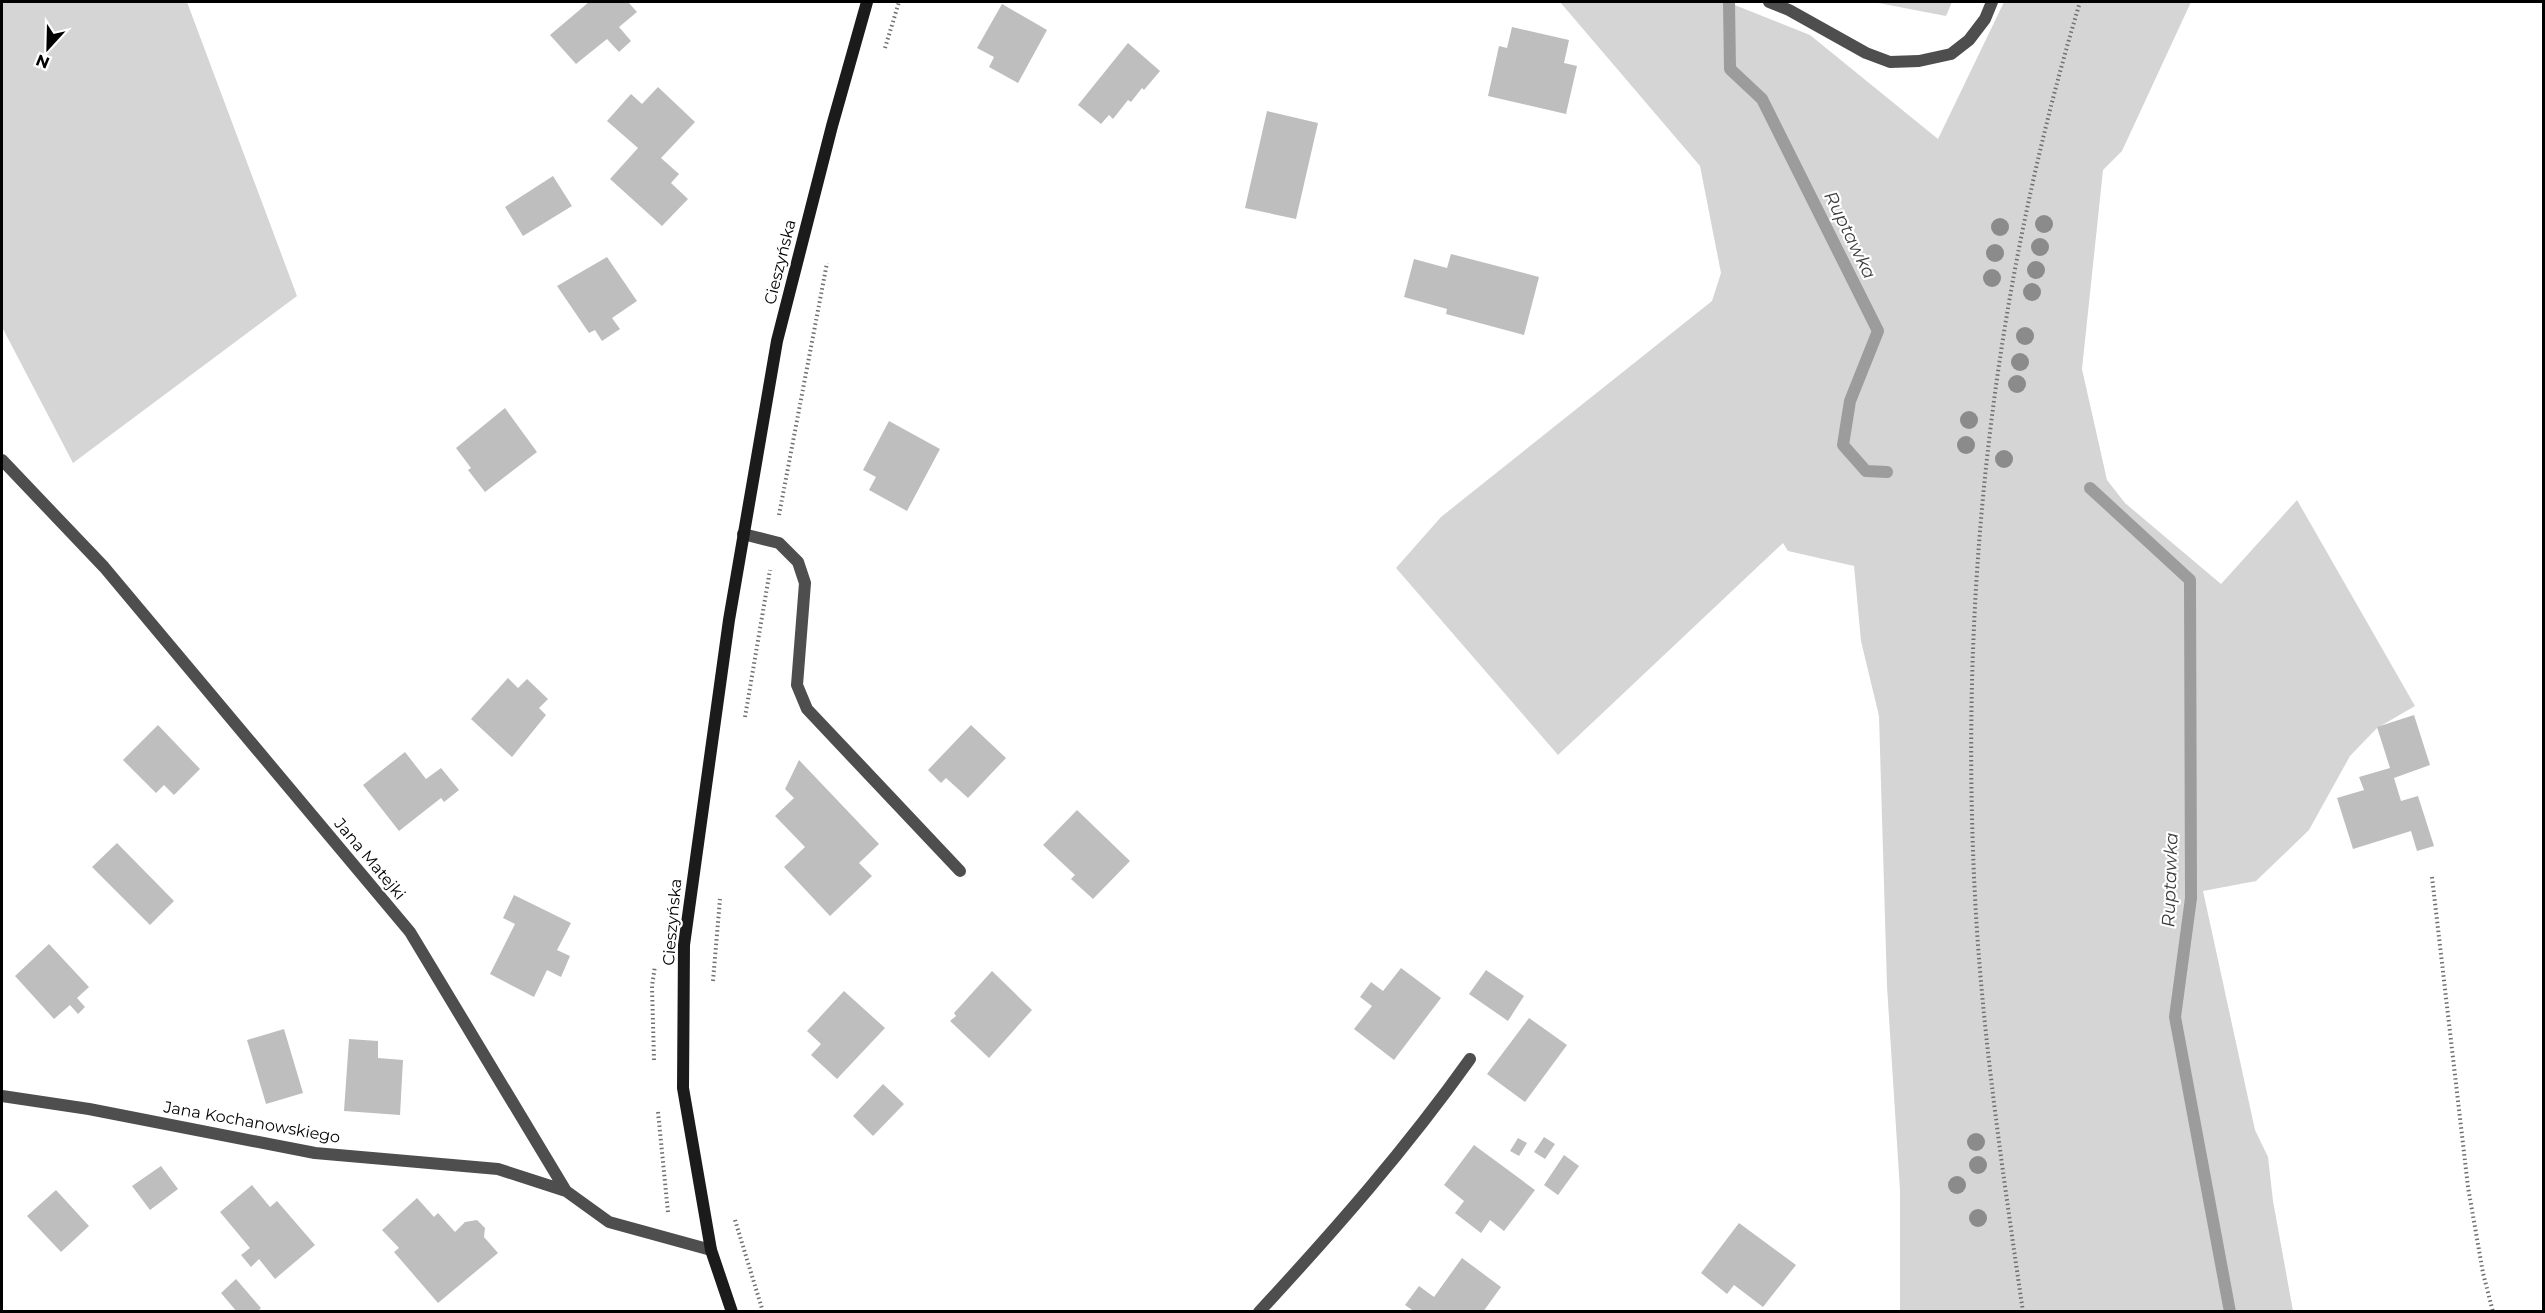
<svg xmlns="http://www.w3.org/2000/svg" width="2545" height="1313" viewBox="0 0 2545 1313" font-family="Montserrat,sans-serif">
	<rect width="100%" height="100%" fill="#fff"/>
	<path fill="#d5d5d5" d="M 2,2 L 187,2 L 297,296 L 73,463 L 2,327 Z
		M 1560,2 L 1727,2 L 1810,35 L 1938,139 L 2004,2 L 2191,2 L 2122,151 L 2103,170 L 2082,369 L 2107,480 L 2125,503 L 2221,584 L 2297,500 L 2415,706 L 2377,728 L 2350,756 L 2309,830 L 2256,881 L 2203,891 L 2255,1130 L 2268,1157 L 2273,1201 L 2293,1311 L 1900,1311 L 1900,1190 L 1887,986 L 1879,716 L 1861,641 L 1854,566 L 1788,551 L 1783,543 L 1558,755 L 1396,568 L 1441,517 L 1712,301 L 1721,273 L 1700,166 Z
		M 1873,2 L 1952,2 L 1946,16 Z"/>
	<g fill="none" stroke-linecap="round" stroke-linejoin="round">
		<path stroke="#9c9c9c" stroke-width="12" d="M 1729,2 L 1730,69 L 1762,99 L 1878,331 L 1850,401 L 1843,445 L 1866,471 L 1887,472
			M 2090,488 L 2190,580 L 2191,898 L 2175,1017 L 2230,1312"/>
	</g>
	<path fill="#bebebe" d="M 589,2 L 628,2 L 637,12 L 619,27 L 631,41 L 619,52 L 607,39 L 576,64 L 550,35 Z
		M 1002,4 L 1047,30 L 1018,83 L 989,67 L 994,57 L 977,48 Z
		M 1512,27 L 1569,40 L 1564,63 L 1577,66 L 1566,114 L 1488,96 L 1499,46 L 1507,48 Z
		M 1128,43 L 1160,71 L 1144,90 L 1142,88 L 1131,102 L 1128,100 L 1113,119 L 1109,115 L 1101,124 L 1078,105 Z
		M 658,87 L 695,122 L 661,158 L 679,174 L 671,183 L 688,199 L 662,226 L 610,179 L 638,148 L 607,121 L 631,94 L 642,104 Z
		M 1267,111 L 1318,123 L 1296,219 L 1245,208 Z
		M 553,176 L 572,206 L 523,236 L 505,207 Z
		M 1451,254 L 1539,277 L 1524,335 L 1446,314 L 1447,309 L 1404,297 L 1414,259 L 1447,268 Z
		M 607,257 L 637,301 L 612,318 L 620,329 L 602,341 L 595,330 L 589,333 L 557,286 Z
		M 505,408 L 537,452 L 485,492 L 468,470 L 471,468 L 456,448 Z
		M 889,421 L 940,449 L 907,511 L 869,490 L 876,477 L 863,470 Z
		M 508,678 L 518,688 L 527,679 L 548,699 L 539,708 L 546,715 L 512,757 L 471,719 Z
		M 2414,715 L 2430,765 L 2394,778 L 2401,801 L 2418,796 L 2434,846 L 2417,851 L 2411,831 L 2353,849 L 2337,798 L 2364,790 L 2359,777 L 2390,768 L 2377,727 Z
		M 158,725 L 200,769 L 174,795 L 164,785 L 156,793 L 123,760 Z
		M 971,725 L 1006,758 L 968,798 L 946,778 L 941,783 L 928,770 Z
		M 405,752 L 426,779 L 441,768 L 459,790 L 444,802 L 441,798 L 399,831 L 363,785 Z
		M 799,760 L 879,844 L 859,863 L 872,876 L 830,916 L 784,867 L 805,847 L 775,816 L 794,798 L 785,789 Z
		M 1077,810 L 1130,861 L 1093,899 L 1071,879 L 1075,875 L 1043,845 Z
		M 117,843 L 174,901 L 150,925 L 92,867 Z
		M 514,895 L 571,923 L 557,950 L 570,956 L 561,977 L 547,970 L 534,997 L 490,974 L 515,924 L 503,918 Z
		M 49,944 L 89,987 L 77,998 L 85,1007 L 78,1014 L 70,1005 L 54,1019 L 15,976 Z
		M 1401,968 L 1441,998 L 1394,1060 L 1354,1029 L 1372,1006 L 1360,997 L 1371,982 L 1383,991 Z
		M 1486,970 L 1524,996 L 1508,1021 L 1469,994 Z
		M 992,971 L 1032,1010 L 989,1058 L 950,1021 L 956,1016 L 954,1013 Z
		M 844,991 L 885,1028 L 837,1079 L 811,1055 L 821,1044 L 807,1031 Z
		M 1529,1018 L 1567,1045 L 1525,1102 L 1487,1074 Z
		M 284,1029 L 303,1093 L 266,1104 L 247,1040 Z
		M 349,1039 L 378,1041 L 378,1058 L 403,1060 L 400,1115 L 344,1111 Z
		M 883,1084 L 904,1104 L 873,1136 L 853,1116 Z
		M 1544,1137 L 1555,1144 L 1545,1159 L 1534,1152 Z
		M 1518,1138 L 1527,1143 L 1519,1156 L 1510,1151 Z
		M 1474,1145 L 1535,1190 L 1504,1231 L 1490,1220 L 1481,1233 L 1455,1213 L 1464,1201 L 1444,1185 Z
		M 1564,1155 L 1579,1166 L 1558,1195 L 1544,1185 Z
		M 161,1166 L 178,1189 L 150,1210 L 132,1186 Z
		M 252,1185 L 270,1207 L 277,1201 L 315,1245 L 275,1279 L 259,1259 L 251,1267 L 241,1255 L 250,1248 L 220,1212 Z
		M 56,1190 L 89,1226 L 61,1252 L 27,1216 Z
		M 417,1198 L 434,1217 L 438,1213 L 455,1232 L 465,1222 L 477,1220 L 485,1228 L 484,1237 L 498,1253 L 438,1303 L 394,1252 L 399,1248 L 382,1230 Z
		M 1739,1223 L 1796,1265 L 1763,1307 L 1734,1285 L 1727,1294 L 1701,1273 Z
		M 1462,1258 L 1501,1287 L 1483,1312 L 1415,1312 L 1405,1305 L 1419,1286 L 1434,1297 Z
		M 236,1279 L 261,1308 L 257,1312 L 237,1312 L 221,1293 Z"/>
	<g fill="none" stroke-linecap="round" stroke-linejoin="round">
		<path stroke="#707070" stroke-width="4" stroke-dasharray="1.5 3" stroke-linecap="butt" d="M 885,48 L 899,2
			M 779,515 L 827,263
			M 745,717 L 770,570
			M 2432,877 L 2468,1187 L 2483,1273 L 2493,1312
			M 713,981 L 720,899
			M 654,1060 L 652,986 L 655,966
			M 658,1112 L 668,1212
			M 735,1220 L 763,1312
			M 2023,1312 C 2004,1180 1984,1048 1976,915 C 1958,603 1990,301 2080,2"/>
		<path stroke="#4e4e4e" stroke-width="12" d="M 1259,1312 C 1334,1231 1406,1149 1470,1059"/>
		<path stroke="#4e4e4e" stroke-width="12" d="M 1769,2 L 1789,10 L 1866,53 L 1890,62 L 1919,61 L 1951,54 L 1969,40 L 1985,19 L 1992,2
			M 2,460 L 104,567 L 410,932 L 566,1191 L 609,1222 L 711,1250
			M 743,534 L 779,543 L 798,562 L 805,583 L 797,685 L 807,709 L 960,871
			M 2,1096 L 89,1109 L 315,1153 L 498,1169 L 566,1191"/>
		<path stroke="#1b1b1b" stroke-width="12" d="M 732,1312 L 711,1250 L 683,1088 L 684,945 L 729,620 L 777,341 L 832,126 L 867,2"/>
	</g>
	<g fill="#8b8b8b">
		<circle cx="2044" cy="224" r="9"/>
		<circle cx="2000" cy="227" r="9"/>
		<circle cx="2040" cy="247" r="9"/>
		<circle cx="1995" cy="253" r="9"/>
		<circle cx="2036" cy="270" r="9"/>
		<circle cx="1992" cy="278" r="9"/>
		<circle cx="2032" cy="292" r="9"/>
		<circle cx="2025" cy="336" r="9"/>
		<circle cx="2020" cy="362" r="9"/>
		<circle cx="2017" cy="384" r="9"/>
		<circle cx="1969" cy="420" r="9"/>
		<circle cx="1966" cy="445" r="9"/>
		<circle cx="2004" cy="459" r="9"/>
		<circle cx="1976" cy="1142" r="9"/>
		<circle cx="1978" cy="1165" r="9"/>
		<circle cx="1957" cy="1185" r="9"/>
		<circle cx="1978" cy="1218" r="9"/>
	</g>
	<g text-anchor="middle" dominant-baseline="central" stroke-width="4.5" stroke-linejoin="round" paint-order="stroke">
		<g font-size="16" fill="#000" stroke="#fff">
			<text transform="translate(780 262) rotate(-76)">Cieszyńska</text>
			<text transform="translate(370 859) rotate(50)">Jana Matejki</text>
			<text transform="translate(672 922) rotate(-85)">Cieszyńska</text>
			<text transform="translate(252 1122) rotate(10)">Jana Kochanowskiego</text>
		</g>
		<g font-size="18" font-style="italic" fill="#3d3d3d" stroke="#fff">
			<text transform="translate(1850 235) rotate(64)">Ruptawka</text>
			<text transform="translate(2170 880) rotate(-88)">Ruptawka</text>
		</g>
	</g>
	<rect width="2545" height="1313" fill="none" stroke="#000000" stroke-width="6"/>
	<g transform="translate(48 48) rotate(202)" stroke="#ffffff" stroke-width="4.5" paint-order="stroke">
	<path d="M0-4.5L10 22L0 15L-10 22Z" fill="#000000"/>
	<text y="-9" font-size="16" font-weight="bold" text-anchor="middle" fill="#000000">N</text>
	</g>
</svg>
